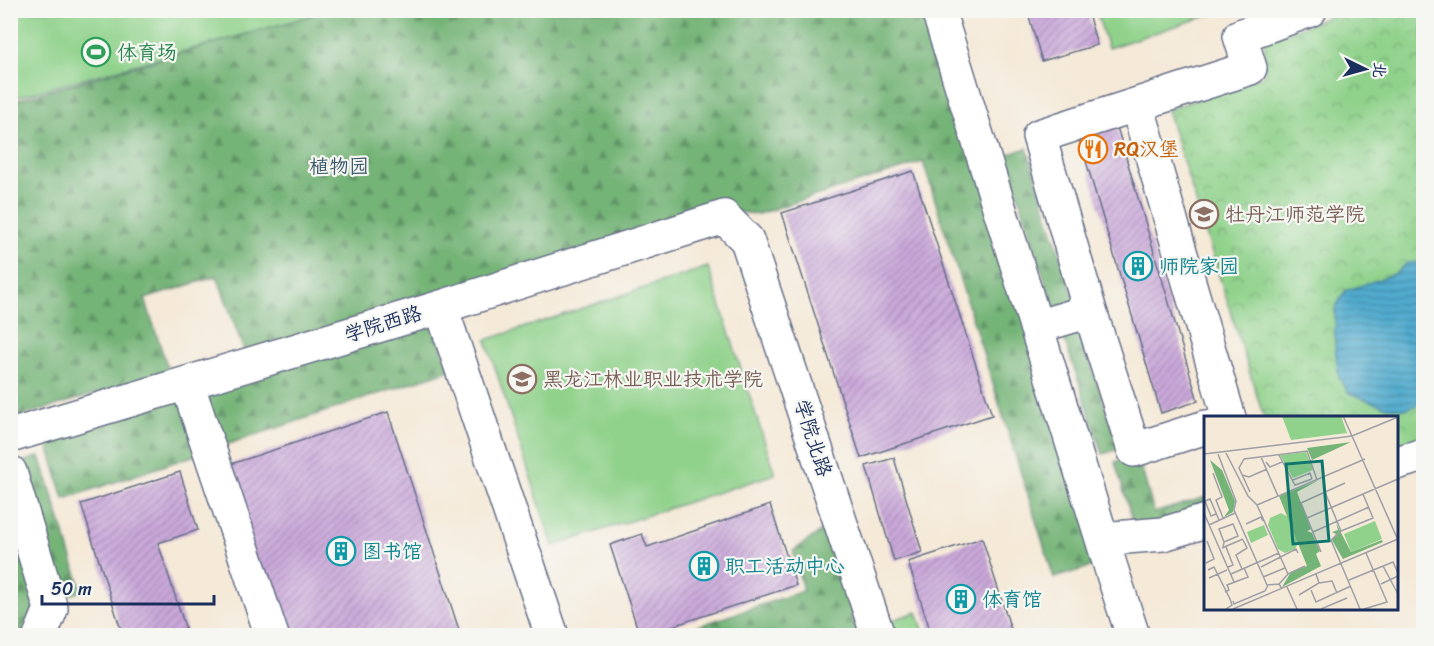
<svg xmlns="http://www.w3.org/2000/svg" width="1434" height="646" viewBox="0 0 1434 646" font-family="Sriracha,'LXGW WenKai TC',sans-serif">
	<defs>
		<pattern id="forest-firs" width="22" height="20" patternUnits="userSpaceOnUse" patternTransform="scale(1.5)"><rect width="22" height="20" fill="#74b477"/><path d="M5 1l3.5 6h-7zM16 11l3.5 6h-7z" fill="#5e9365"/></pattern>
		<pattern id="park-crowns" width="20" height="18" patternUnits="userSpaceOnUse" patternTransform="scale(1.5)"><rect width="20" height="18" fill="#90d28b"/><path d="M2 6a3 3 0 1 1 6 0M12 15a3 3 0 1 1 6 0" fill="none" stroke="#75ab75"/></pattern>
		<pattern id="water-rules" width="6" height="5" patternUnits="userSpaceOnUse" patternTransform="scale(1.5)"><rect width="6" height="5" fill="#51abce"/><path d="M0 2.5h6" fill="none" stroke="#428caa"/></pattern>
		<pattern id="building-hatch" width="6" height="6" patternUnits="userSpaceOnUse" patternTransform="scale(1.5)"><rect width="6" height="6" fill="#cba9da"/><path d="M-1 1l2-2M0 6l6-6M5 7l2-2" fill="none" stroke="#a48ab4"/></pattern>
	</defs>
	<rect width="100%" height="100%" fill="#f6f6f2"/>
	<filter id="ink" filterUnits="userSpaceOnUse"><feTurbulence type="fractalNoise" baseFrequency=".0167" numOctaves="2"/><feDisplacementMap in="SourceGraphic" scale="12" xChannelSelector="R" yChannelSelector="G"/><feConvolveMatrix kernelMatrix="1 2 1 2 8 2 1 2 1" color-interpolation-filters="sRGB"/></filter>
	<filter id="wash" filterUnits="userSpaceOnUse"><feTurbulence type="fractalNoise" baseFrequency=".008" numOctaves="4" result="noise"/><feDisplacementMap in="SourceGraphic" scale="24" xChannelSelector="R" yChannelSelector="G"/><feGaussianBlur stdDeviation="1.35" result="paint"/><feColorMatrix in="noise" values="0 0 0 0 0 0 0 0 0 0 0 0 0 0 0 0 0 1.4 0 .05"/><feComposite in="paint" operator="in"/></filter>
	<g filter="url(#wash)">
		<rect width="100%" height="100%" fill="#f5e9d7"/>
		<path fill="#90d28b" stroke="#568074" stroke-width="1.5" d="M 1212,10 L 1213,14 L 1108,48 L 1096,11 Z
			M 10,11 L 330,11 L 18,97 L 11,93 Z
			M 708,267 L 775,474 L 553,546 L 486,340 Z
			M 917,612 L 925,635 L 887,635 L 883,623 Z"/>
		<path fill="url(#forest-firs)" stroke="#48726a" stroke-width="1.5" d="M 327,11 L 929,11 L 1103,563 L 1054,578 L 923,162 L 758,214 L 733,212 L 244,351 L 217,276 L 145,299 L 169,372 L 11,419 L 10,102 Z
			M 1027,148 L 1077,309 L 1056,316 L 1006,155 Z
			M 432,318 L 450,370 L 64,499 L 47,442 Z
			M 1077,323 L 1119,449 L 1103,454 L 1061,329 Z
			M 1138,455 L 1154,513 L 1206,497 L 1206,515 L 1136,532 L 1115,462 Z
			M 40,456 L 82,591 L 46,602 L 24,626 L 22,635 L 11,636 L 11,466 Z
			M 823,530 L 858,633 L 852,636 L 686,635 L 689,629 L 803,591 L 793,551 Z"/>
		<path fill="url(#park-crowns)" stroke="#568074" stroke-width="1.5" d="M 1345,11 L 1423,11 L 1423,437 L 1397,445 L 1396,418 L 1264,418 L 1167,110 L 1265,75 L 1265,40 Z"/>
		<path fill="url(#water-rules)" stroke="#366d96" stroke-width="1.5" d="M 1423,262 L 1423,403 L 1405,409 L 1383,406 L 1349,393 L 1339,378 L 1335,346 L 1335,308 L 1345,291 L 1397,273 L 1407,263 Z"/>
		<g id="blocks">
			<path fill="url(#building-hatch)" d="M 1027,10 L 1087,10 L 1097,45 L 1042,61 Z
				M 1115,120 L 1198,401 L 1161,413 L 1077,131 Z
				M 913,171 L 992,415 L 861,458 L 782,213 Z
				M 388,412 L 461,636 L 277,636 L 222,467 Z
				M 894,458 L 922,552 L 894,561 L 866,466 Z
				M 180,472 L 198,530 L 158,543 L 188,636 L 123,636 L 81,504 Z
				M 770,505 L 796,585 L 670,627 L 673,636 L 640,636 L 610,545 L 642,534 L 647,547 Z
				M 982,538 L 1013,636 L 932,636 L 908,562 Z"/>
		</g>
	</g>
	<g filter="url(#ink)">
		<use href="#blocks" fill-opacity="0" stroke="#677088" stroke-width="1.5"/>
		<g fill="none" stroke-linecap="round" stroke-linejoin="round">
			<g stroke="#677088" stroke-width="36">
				<path id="minor" d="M 938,10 L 1111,568 L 1133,636
					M 1137,105 L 1229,418
					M 441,307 L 552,636
					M 1036,327 L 1090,311
					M 187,383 L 272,636
					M 1206,427 L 1134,450 L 1090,311 L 1039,136 L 1250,68 L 1240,36 L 1310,10
					M 10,436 L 441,307 L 724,217 L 747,240 L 878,636
					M 1396,463 L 1424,455
					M 10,472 L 51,609 L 40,636
					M 1102,539 L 1163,534 L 1206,521"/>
			</g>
			<use href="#minor" stroke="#fff" stroke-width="33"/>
		</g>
	</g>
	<defs>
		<g id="stadium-ring" transform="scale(1.5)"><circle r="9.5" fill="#f6f6f2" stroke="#2e9e5b" stroke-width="1.5"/><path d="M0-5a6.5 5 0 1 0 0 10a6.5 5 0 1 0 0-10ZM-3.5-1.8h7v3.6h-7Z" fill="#2e9e5b"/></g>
		<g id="restaurant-ring" transform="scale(1.5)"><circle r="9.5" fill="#f6f6f2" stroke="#e8710a" stroke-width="1.5"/><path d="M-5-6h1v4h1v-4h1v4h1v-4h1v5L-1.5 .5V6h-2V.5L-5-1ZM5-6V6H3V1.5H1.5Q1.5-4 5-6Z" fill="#e8710a"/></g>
		<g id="university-ring" transform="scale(1.5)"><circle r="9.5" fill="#f6f6f2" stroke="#8d6e63" stroke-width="1.5"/><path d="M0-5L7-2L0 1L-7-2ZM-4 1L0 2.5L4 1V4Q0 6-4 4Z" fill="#8d6e63"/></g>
		<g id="building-ring" transform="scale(1.5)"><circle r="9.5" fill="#f6f6f2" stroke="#0f9aa8" stroke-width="1.5"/><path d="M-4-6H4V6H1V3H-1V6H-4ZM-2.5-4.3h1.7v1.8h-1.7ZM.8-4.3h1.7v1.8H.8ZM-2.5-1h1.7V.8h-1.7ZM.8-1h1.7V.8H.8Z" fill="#0f9aa8"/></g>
	</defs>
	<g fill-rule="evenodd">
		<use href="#stadium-ring" x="96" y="52"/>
		<use href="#restaurant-ring" x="1093" y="149"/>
		<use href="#university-ring" x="1204" y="214"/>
		<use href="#building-ring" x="1138" y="266"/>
		<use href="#university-ring" x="522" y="379"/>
		<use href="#building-ring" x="341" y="551"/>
		<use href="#building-ring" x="704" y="566"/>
		<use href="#building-ring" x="961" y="599"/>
	</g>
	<g text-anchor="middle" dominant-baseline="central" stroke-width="4.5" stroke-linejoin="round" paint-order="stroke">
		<g font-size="20" fill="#27864d" stroke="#f6f6f2" text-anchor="start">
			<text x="117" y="52">体育场</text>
		</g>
		<g font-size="20" fill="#c56008" stroke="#f6f6f2" text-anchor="start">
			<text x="1114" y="149">RQ汉堡</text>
		</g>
		<g font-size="20" fill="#385869" stroke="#f6f6f2">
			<text x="339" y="166">植物园</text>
		</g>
		<g font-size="20" fill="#785e54" stroke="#f6f6f2" text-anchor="start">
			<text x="1225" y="214">牡丹江师范学院</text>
			<text x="543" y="379">黑龙江林业职业技术学院</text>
		</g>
		<g font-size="20" fill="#0d838f" stroke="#f6f6f2" text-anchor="start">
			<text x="1159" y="266">师院家园</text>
			<text x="362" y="551">图书馆</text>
			<text x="725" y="566">职工活动中心</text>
			<text x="982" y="599">体育馆</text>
		</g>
		<g font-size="20" fill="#1b2f5e" stroke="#f6f6f2">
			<text transform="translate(383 324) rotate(-17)">学院西路</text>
			<text transform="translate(813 438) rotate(72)">学院北路</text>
		</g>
	</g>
	<g transform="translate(1204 416)">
		<rect width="194" height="194" fill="#f5e9d7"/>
		<path d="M 77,97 L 84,101 L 94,127 L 91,133 L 81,137 L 74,133 L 64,109 L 66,102 ZM 171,105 L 178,123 L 147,136 L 140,118 ZM 60,109 L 64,119 L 47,127 L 43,116 Z" fill="#90d28b"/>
		<path d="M 147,26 L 108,44 L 103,32 ZM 6,44 L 18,54 L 31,85 L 29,96 L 20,101 L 25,94 ZM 115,64 L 93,76 L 107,113 L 103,115 L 108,117 L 116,135 L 112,138 L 117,150 L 78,171 L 87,156 L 103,150 L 75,80 ZM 132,107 L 147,136 L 178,124 L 179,126 L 139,143 L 128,124 L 132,118 L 128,116 L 134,114 Z" fill="#74b477"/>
		<path d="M 78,0 L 137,0 L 143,17 L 87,24 ZM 102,36 L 109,54 L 89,62 L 76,39 Z" fill="#90d28b"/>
		<path fill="none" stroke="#9e9fa7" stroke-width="1.5" d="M 139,0 L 148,20 L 194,1M 22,37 L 44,80 L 53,89 L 84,158 L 75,168 L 78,173M 0,38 L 148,20 L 194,124M 14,38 L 32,85 L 30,94 L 63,169 L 75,168M 75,39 L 91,69 L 108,63M 57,41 L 74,80M 62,46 L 66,51 L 78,46M 9,57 L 18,81 L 12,84 L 19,102M 38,59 L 45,61 L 63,53M 89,64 L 106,57 L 108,63M 46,76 L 35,52 L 40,43 L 103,35 L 113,64M 121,76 L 137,115 L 127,124M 53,89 L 161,43M 0,97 L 30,166M 12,98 L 7,100 L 1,85 L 6,83 L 15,104M 103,102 L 194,63M 42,108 L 57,101 L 59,105M 5,109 L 31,97M 137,115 L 169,102 L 159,78M 109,116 L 165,91M 127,124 L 156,193M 22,131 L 29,149 L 24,151M 18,132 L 39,123M 19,132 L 20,126 L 34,120 L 29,108 L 15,113 L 20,126M 117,136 L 97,87 L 141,67M 2,147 L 10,143 L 3,125M 179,150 L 194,178M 57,151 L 92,133 L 94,137M 38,153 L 32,139 L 43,132 L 39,124M 4,154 L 10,151 L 26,183 L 28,189 L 22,193M 27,158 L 75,137M 84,158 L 101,150M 59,161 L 81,152M 5,162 L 23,154M 145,164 L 189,146 L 194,157M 115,167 L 128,165 L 133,177M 177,168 L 194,160M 83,171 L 93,193M 107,174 L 112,186 L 147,170M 21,176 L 25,174 L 23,169 L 44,161 L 40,152M 95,179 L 115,167 L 112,158M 29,185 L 30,188 L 61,175 L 64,169M 29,193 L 194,123M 117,193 L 143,182M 160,193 L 183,186 L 162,137"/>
		<path fill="#0f766e" fill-opacity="0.15" stroke="#0f766e" stroke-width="3" d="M 118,45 L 125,125 L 89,128 L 82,48 Z"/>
		<rect width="194" height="194" fill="none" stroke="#1b2f5e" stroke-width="3"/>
	</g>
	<rect width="1434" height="646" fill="none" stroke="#f6f6f2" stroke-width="36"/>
	<g transform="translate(1365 69) rotate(95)" stroke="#f6f6f2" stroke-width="4.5" paint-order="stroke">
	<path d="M0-4.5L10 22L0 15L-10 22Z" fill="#1b2f5e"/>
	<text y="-9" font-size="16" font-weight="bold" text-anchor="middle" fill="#1b2f5e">北</text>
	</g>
	<path d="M42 595v9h172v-9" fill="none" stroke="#1b2f5e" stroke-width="3"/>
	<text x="51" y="595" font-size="18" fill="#1b2f5e" stroke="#f6f6f2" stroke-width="4.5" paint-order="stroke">50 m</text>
</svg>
